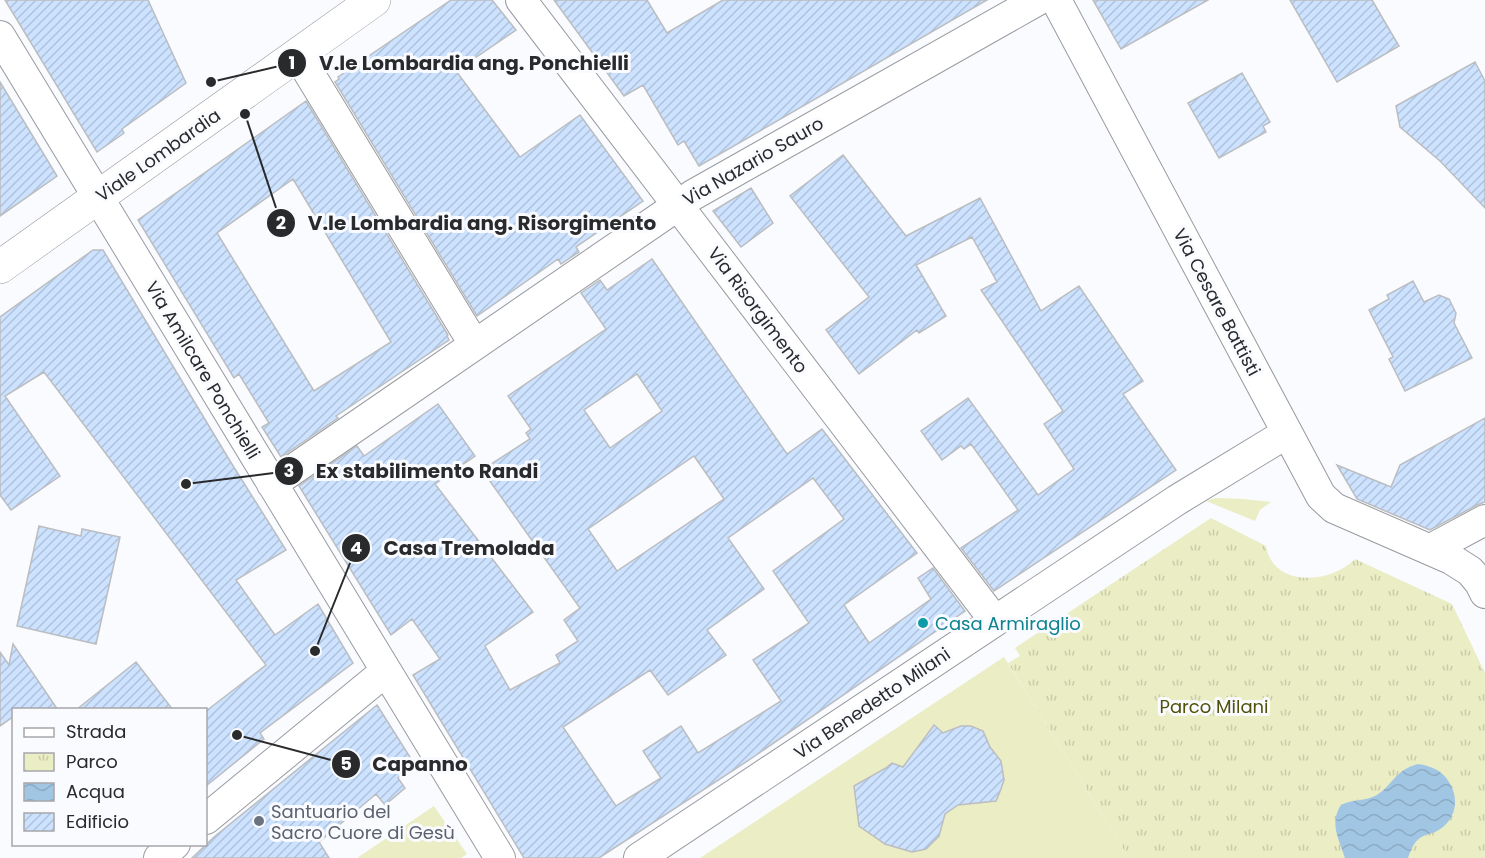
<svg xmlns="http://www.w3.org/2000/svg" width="1485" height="858" viewBox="0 0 1485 858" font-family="Poppins,sans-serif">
	<defs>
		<pattern id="park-tufts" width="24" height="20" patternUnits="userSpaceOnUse" patternTransform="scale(1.5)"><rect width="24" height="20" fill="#ebedc5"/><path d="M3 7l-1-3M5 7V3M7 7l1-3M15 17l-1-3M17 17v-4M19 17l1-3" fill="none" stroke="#cacba9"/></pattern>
		<pattern id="water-waves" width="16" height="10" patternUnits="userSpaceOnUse" patternTransform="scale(1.5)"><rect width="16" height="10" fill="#a1c6e4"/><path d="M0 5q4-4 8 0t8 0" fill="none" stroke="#8baac4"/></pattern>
		<pattern id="building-hatch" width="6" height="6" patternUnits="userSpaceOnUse" patternTransform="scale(1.5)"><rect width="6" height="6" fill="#cce2ff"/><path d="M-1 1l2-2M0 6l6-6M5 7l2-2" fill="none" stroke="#afc2db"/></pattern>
	</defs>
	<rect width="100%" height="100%" fill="#f9fbff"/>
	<path fill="#ebedc5" d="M 1215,498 L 1243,499 L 1271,502 L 1260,510 L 1255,521 L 1206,501 Z
		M 1004,657 L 1129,858 L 700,858 Z
		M 434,806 L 467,854 L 461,858 L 357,858 Z"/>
	<path fill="url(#park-tufts)" d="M 1211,518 L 1266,546 C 1273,588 1331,584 1355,559 L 1452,604 L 1485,673 L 1485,858 L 1129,858 L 1008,663 L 1020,656 L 1015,648 Z"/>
	<path fill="url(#water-waves)" d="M 1418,764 C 1431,766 1442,770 1449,782 C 1460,799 1456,821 1437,831 C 1432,834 1425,834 1420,838 C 1413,843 1411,850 1408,858 L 1345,858 C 1339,839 1329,823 1341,805 C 1353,799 1365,801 1375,796 C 1392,787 1394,770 1418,764 Z"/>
	<path fill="url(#building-hatch)" stroke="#bbbdc0" stroke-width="1.5" fill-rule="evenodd" d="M 5,0 L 148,0 L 186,83 L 122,129 L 124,133 L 97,152 Z
		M 451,0 L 492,0 L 516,30 L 456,71 L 520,157 L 580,115 L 643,201 L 576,247 L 579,252 L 561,264 L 558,259 L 477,316 L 335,82 L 339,79 L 338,77 Z
		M 554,0 L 647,0 L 667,33 L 723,0 L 987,0 L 699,166 L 684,141 L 678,145 L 643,85 L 624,96 Z
		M 1093,0 L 1208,0 L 1121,49 Z
		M 1290,0 L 1372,0 L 1399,46 L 1337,82 Z
		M 1475,62 L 1485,81 L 1485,208 L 1440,161 L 1400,127 L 1396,106 Z
		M 1242,73 L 1270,122 L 1263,126 L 1266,132 L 1219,158 L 1188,103 Z
		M 0,82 L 57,176 L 0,216 Z
		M 306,101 L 448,335 L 447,336 L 449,340 L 336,416 L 338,418 L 281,457 L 262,427 L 269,423 L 239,374 L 234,378 L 138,220 ZM 293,179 L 391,342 L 314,391 L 217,233 Z
		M 843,155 L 906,236 L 980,198 L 1041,311 L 1079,286 L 1143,381 L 1123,394 L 1176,470 L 994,591 L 961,548 L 1018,510 L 971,444 L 964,449 L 961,446 L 942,460 L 921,431 L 968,398 L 1038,495 L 1074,469 L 1044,424 L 1063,411 L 981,290 L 997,282 L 972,237 L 916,265 L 946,316 L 919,333 L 917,330 L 859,374 L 826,330 L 869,297 L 790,196 Z
		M 751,188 L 773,223 L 741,247 L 713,211 Z
		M 93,250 L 103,250 L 230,461 L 286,550 L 236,580 L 275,635 L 318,604 L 353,663 L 260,733 L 264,739 L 206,786 L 206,711 L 266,665 L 44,372 L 5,396 L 60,476 L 11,510 L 0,495 L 0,317 Z
		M 652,259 L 787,454 L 822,429 L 917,553 L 844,605 L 869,643 L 931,599 L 918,578 L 933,568 L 965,611 L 749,760 L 599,858 L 524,858 L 413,675 L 440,659 L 412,619 L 391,635 L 299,486 L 357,446 L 364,456 L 438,404 L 475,456 L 435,484 L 533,612 L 485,646 L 510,690 L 560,663 L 556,655 L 578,641 L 564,620 L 580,608 L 482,470 L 530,439 L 526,433 L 531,429 L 508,396 L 606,329 L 581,293 L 600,280 L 607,290 ZM 637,374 L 662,411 L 610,448 L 584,410 ZM 694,456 L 724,499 L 617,571 L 588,529 ZM 813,478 L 844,519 L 773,571 L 809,623 L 753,660 L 781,701 L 698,753 L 681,726 L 643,751 L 661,778 L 616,806 L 563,727 L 650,670 L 668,695 L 726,655 L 707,630 L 764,589 L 728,538 Z
		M 1413,281 L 1424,302 L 1439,295 L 1449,299 L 1456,313 L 1454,323 L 1472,358 L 1405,391 L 1389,359 L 1393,357 L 1369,310 L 1389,299 L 1387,295 Z
		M 1485,418 L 1485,502 L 1477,505 L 1430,530 L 1357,499 L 1337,465 L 1391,487 L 1400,465 Z
		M 39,526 L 81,536 L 82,529 L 120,537 L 96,644 L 17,626 Z
		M 13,644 L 58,710 L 14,710 L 14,716 L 0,726 L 0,652 L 9,665 Z
		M 136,662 L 173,710 L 76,710 Z
		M 377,705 L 415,765 L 398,778 L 405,788 L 385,805 L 376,794 L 319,842 L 329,858 L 192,858 L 214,837 Z
		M 934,725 L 943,733 L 961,726 L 971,726 L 983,731 L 990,747 L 1001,761 L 1004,780 L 1001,789 L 996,801 L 958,805 L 945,814 L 939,836 L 926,849 L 912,852 L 885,844 L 859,826 L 854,786 L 886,768 L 892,763 L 903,767 Z"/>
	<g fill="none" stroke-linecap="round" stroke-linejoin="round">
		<g stroke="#999b9e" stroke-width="32">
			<path id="street" d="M 521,0 L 995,621
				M 1056,0 L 1321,496 L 1334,508 L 1451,559 L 1470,571 L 1480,583 L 1485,593
				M 0,36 L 500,858
				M 298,55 L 474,344
				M 272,484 L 693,195 L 1038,0
				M 1431,549 L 1485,520
				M 206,819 L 386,671
				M 159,858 L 175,844
				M 639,858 L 1177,500 L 1287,433"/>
		</g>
		<g stroke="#999b9e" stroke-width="34">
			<path id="secondary" d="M 0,267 L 374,0"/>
		</g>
		<use href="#street" stroke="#fff" stroke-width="30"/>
		<use href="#secondary" stroke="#fff" stroke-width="33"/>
	</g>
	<circle fill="#0f9aa8" stroke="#f9fbff" stroke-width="2" cx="923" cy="623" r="6"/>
	<circle fill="#6b7280" stroke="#f9fbff" stroke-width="2" cx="259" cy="821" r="6"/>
	<g text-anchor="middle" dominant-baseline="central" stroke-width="6" stroke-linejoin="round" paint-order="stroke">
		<g font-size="18" fill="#292a2b" stroke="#f9fbff">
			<text transform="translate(158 155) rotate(-35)">Viale Lombardia</text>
			<text transform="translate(753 161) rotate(-30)">Via Nazario Sauro</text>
			<text transform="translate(1217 302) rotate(62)">Via Cesare Battisti</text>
			<text transform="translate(758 310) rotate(53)">Via Risorgimento</text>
			<text transform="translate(203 370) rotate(59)">Via Amilcare Ponchielli</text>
			<text transform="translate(872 703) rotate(-34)">Via Benedetto Milani</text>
		</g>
		<g font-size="18" fill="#0d838f" stroke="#f9fbff" text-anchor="start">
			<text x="935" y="623">Casa Armiraglio</text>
		</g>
		<g font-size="18" fill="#515109" stroke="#f9fbff">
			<text x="1214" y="706">Parco Milani</text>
		</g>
		<g font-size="18" fill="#5b616d" stroke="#f9fbff" text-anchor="start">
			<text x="271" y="811">Santuario del<tspan x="271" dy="21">Sacro Cuore di Gesù</tspan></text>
		</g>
	</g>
	<path fill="none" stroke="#292a2b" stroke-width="2" d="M211 82L292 63M245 114L281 223M186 484L289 471M315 651L356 548M237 735L346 764"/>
	<g fill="#292a2b" stroke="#f9fbff" stroke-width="2">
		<circle cx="211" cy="82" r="6"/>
		<circle cx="245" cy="114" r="6"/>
		<circle cx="186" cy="484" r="6"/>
		<circle cx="315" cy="651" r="6"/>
		<circle cx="237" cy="735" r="6"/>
		<circle cx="292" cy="63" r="15"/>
		<circle cx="281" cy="223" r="15"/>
		<circle cx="289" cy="471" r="15"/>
		<circle cx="356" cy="548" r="15"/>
		<circle cx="346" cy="764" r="15"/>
	</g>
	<g font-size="18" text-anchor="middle" font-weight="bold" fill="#fff">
		<text x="292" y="69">1</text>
		<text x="281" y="229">2</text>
		<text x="289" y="477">3</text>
		<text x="356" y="554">4</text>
		<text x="346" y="770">5</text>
	</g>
	<g font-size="20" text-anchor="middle" font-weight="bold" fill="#292a2b" stroke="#f9fbff" stroke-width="6" stroke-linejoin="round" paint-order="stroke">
		<text x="474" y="70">V.le Lombardia ang. Ponchielli</text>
		<text x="482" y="230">V.le Lombardia ang. Risorgimento</text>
		<text x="427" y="478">Ex stabilimento Randi</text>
		<text x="469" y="555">Casa Tremolada</text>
		<text x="420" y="771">Capanno</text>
	</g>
	<rect x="12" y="708" width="195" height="138" fill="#f9fbff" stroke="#a6a7aa" stroke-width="1.5"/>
	<rect x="24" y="728" width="30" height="9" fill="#ffffff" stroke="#a6a7aa" stroke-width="1.5"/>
	<text x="66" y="738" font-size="18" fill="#292a2b">Strada</text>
	<rect x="24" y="753" width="30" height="18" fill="url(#park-tufts)" stroke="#a6a7aa" stroke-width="1.5"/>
	<text x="66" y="768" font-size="18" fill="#292a2b">Parco</text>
	<rect x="24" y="783" width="30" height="18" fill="url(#water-waves)" stroke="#a6a7aa" stroke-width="1.5"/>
	<text x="66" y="798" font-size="18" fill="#292a2b">Acqua</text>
	<rect x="24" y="813" width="30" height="18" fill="url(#building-hatch)" stroke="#a6a7aa" stroke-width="1.5"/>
	<text x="66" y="828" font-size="18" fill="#292a2b">Edificio</text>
</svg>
